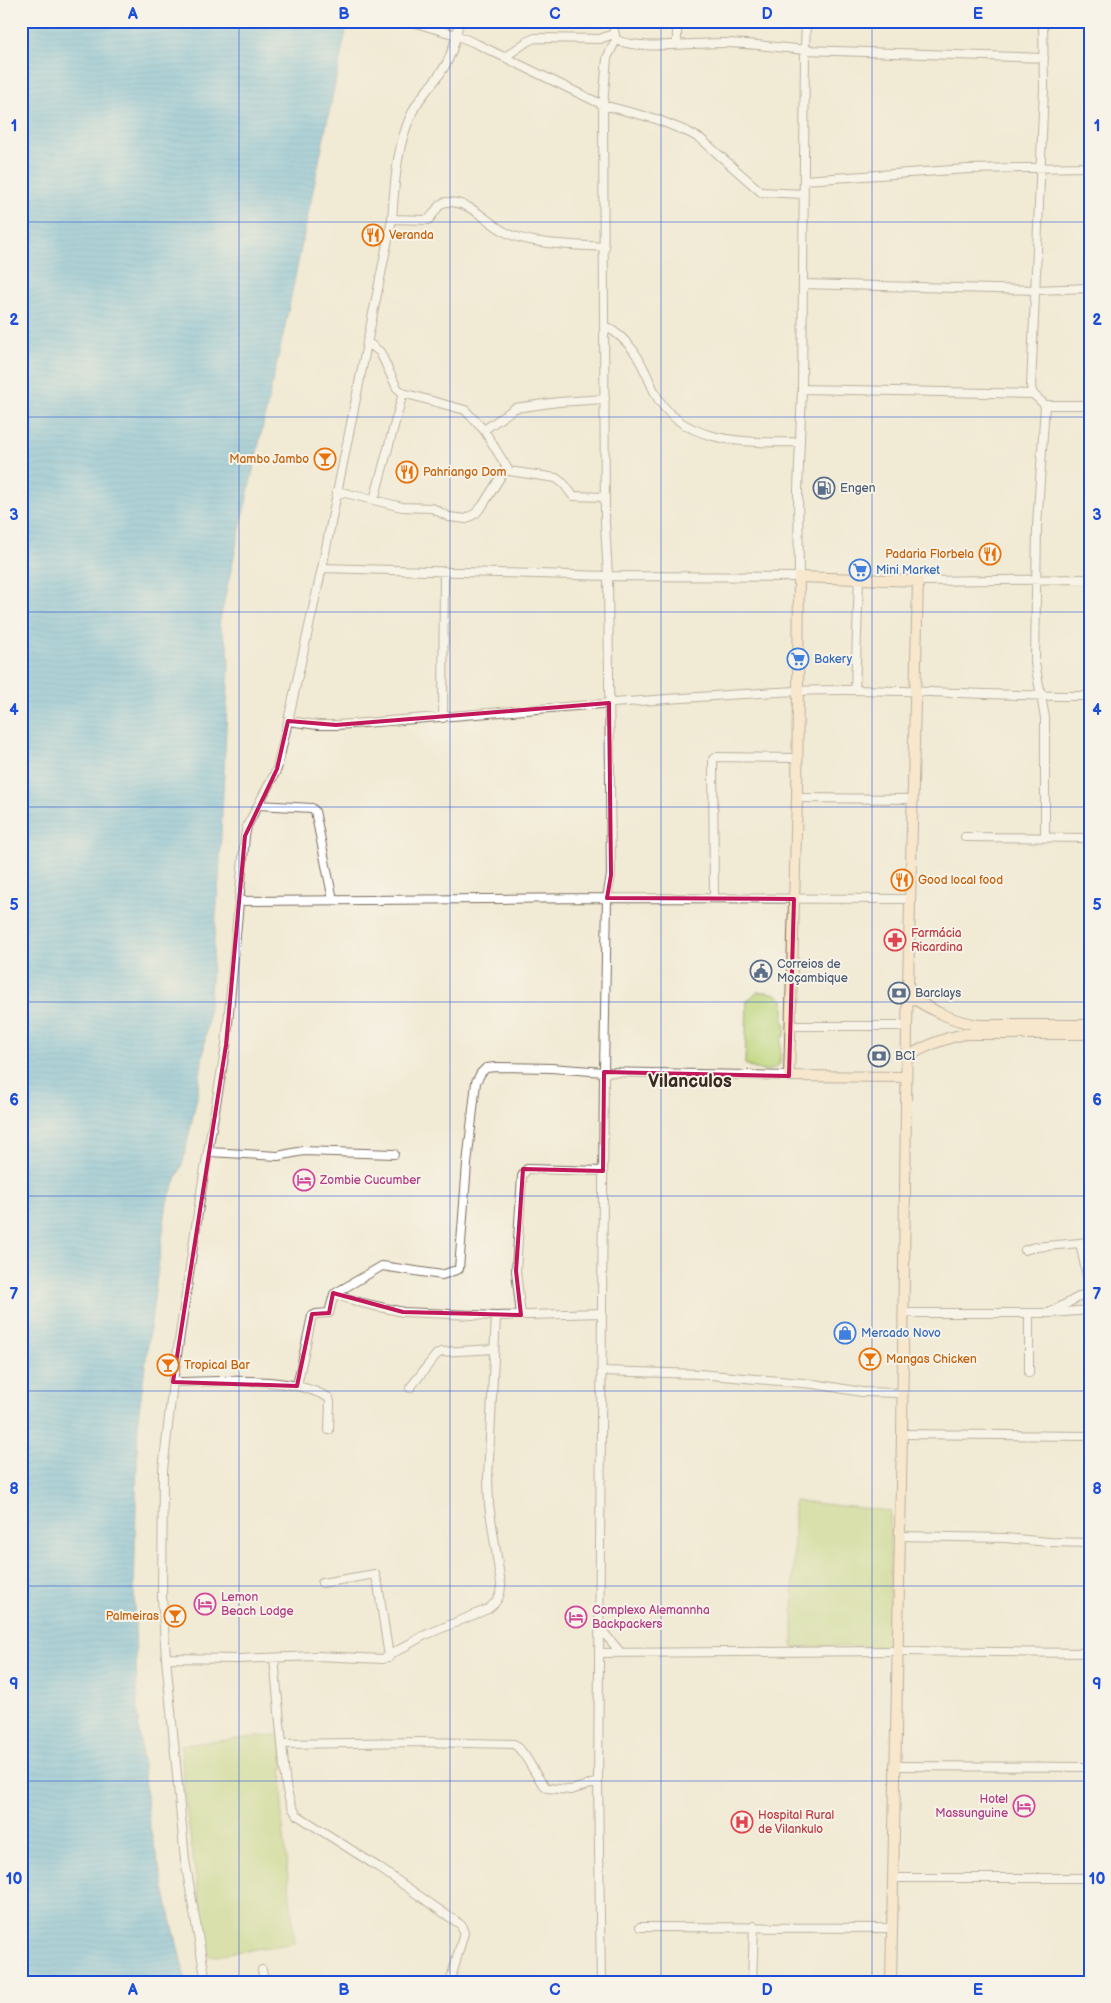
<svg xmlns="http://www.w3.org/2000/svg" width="1111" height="2003" viewBox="0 0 1111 2003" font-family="'Balsamiq Sans',sans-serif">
	<defs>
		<pattern id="water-rules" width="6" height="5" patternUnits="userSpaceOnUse" patternTransform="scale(1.25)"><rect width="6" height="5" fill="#5eb5db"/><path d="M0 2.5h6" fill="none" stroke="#4f93b1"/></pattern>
	</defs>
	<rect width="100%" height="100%" fill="#f7f3e8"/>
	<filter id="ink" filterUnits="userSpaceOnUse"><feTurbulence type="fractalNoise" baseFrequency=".02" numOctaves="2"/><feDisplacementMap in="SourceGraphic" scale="10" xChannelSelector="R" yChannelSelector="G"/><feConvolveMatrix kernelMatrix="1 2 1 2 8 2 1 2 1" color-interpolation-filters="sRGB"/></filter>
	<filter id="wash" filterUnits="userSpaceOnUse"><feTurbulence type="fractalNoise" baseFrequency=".0096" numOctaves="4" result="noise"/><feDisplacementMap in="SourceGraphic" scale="20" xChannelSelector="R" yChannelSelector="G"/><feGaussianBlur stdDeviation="1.12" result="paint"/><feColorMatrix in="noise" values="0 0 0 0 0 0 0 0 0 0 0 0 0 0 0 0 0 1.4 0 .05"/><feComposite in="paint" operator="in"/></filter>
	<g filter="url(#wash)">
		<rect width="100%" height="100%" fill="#f1ead4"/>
		<path fill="#bdd67b" stroke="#7c804c" d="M 758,992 C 766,991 782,993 784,1003 C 785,1008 783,1016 783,1021 L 786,1024 L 785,1036 L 781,1038 L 780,1064 C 771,1074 756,1071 745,1064 L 747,1000 Z
			M 794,1501 L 890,1511 L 890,1646 L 793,1647 Z
			M 283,1734 L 282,1820 L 295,1943 L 209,1956 C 197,1886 185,1817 181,1745 Z"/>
		<path fill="url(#water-rules)" stroke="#4c707c" d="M 21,21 L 348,21 L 286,321 L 219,624 L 228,647 L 229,664 L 219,879 L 208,1019 L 197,1097 L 183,1162 L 167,1202 L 138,1418 L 134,1596 L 138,1720 L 149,1824 L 186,1982 L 21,1982 Z"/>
	</g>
	<g filter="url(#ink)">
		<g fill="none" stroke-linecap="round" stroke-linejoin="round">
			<g stroke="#7b6d5e" stroke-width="10">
				<path id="minor" d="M 409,21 L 456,35 L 477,44 L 603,105 L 656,119 L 688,132 L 701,139 L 761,192 L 804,194
					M 677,21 L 677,44
					M 806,21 L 805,50 L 1044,58
					M 1043,21 L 1044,89 L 1031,387 L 1033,394 L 1045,405 L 1037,526 L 1035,663 L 1045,718 L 1045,837
					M 505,57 L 528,41 L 535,38 L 600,39 L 613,34
					M 804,180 L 968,169 L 1089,167
					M 392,219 L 428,220 C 435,214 438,202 447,202 C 470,201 487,222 505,232 C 529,245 576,245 605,247
					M 803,284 L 1036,290 L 1090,288
					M 605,326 C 634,342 641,362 654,391 C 679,445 749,443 800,442
					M 367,342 L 380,352 L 397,388 L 403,393 L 465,410 L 484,430 L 509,471 L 556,478 L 564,484 L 573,496 L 605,497
					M 802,389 L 1033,394
					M 1045,405 L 1090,405
					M 484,430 L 515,408 L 558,402 L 605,399
					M 337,491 L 402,507 L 432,508 L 449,517 L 466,519 L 476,513 L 483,505 L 506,468
					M 374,500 L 403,393
					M 322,568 L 608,576 L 799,577 L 798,490 L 802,389 L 805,50 C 779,47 753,44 728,43 C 698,42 642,51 616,40 L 612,21
					M 918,581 L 1090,579
					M 855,690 L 859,578
					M 443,718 L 444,571
					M 288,721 L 318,725 L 336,725 C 490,714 643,698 798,691 C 895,687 992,697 1090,696
					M 797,798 L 912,799
					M 259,805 L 312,808 L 315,811 L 333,900
					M 965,837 L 1090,838
					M 714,898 L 713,759 L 717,757 L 797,758
					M 240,901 L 607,898 L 910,899
					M 792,1026 L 907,1026
					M 209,1152 L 278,1156 L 303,1151 L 394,1154
					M 1090,1241 L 1080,1243 L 1090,1290
					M 1025,1250 L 1035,1247 L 1080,1243
					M 334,1294 L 362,1303 L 403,1312 L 496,1316 L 602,1313
					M 904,1313 L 1049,1313 L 1090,1291
					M 1051,1313 L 1090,1310
					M 1029,1314 L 1029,1373
					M 521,1315 L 516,1271 L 522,1176 L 527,1169 L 603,1171
					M 602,1371 L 699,1374 L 814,1384 L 862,1392 L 902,1393
					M 173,1382 C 219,1382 289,1374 329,1398 L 330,1402 L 329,1430
					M 297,1386 L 312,1316 L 316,1314 L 329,1313 L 334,1294 L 382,1266 L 442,1275 L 459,1269 L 467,1164 L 476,1082 L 481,1073 L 486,1068 L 496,1067 L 551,1068 L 604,1072 L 789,1076
					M 410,1388 L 436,1355 L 441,1352 L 494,1349
					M 902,1434 L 1090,1436
					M 899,1536 L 1005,1538 L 1049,1542 L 1090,1543
					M 322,1583 L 375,1574 L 378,1584 L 389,1657
					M 599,1627 L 621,1653
					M 599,1653 L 897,1651 L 1090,1653
					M 166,1658 L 238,1659 L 317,1656 L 383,1659 L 423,1636 L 488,1609 C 498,1601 501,1596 501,1584 L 489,1505 L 488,1478 L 496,1316
					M 274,1658 L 282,1744 L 422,1742 L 514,1744 C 529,1755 533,1776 547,1788 L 571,1790 L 598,1782
					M 282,1744 C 285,1767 283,1796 297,1815 L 378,1867 L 461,1925 L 464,1933 L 450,1982
					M 894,1766 L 1090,1767
					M 892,1878 L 1090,1878
					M 640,1927 L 891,1928
					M 262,1970 L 264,1982
					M 206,1982 L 185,1860 L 166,1658 L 162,1597 L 163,1470 L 173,1382 L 201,1192 L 226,1045 L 245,836 L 247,826 L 277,769 L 288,721 L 322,568 L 392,219 C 395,183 396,147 412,113 C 418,98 432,86 441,72 C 451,59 457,37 459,21
					M 601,1982 L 598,1782 L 604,1072 L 607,898 L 611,875 L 608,576 L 605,523 L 603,105 L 607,58 L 616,40
					M 752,1982 L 754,1926"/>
			</g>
			<g stroke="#7b6d5e" stroke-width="12">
				<path id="secondary" d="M 909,996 C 932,1010 953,1022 980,1025 L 1090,1025
					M 907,1057 C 925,1046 944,1038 965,1034 L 1090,1034
					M 891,1982 L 902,1434 L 907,1026 L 918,581 L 799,577 L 797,798 L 789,1076 L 906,1077"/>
			</g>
			<use href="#minor" stroke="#fff" stroke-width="8"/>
			<use href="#secondary" stroke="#fde5c5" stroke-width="10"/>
		</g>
	</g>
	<path d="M0 0H1111V2003H0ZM 609,703 L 611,875 L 607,898 L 794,899 L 789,1076 L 604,1072 L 603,1171 L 523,1169 L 516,1271 L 521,1315 L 403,1312 L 333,1293 L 329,1313 L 312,1314 L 297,1386 L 173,1382 L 226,1045 L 245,836 L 277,769 L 288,721 L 336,725 Z" fill="#f1ead4" fill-opacity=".55" fill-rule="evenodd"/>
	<path fill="none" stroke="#c2185b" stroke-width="4" stroke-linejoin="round" d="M 609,703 L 611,875 L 607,898 L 794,899 L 789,1076 L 604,1072 L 603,1171 L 523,1169 L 516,1271 L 521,1315 L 403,1312 L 333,1293 L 329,1313 L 312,1314 L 297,1386 L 173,1382 L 226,1045 L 245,836 L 277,769 L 288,721 L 336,725 Z"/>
	<path fill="none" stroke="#1d4ed8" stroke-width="1" stroke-opacity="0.55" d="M 239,21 L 239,1982M 450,21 L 450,1982M 661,21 L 661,1982M 872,21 L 872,1982M 21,222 L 1090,222M 21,417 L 1090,417M 21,612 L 1090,612M 21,807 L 1090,807M 21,1002 L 1090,1002M 21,1196 L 1090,1196M 21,1391 L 1090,1391M 21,1586 L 1090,1586M 21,1781 L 1090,1781"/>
	<defs>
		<g id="restaurant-ring" transform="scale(1.125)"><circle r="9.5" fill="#f7f3e8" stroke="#e8710a" stroke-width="1.5"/><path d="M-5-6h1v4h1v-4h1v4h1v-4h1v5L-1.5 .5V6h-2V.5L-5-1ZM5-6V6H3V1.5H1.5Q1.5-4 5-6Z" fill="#e8710a"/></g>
		<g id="bar-ring" transform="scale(1.125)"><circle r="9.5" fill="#f7f3e8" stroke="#e8710a" stroke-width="1.5"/><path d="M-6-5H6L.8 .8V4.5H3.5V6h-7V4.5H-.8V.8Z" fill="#e8710a"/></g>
		<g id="fuel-ring" transform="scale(1.125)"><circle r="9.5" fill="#f7f3e8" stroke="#5c6f8a" stroke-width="1.5"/><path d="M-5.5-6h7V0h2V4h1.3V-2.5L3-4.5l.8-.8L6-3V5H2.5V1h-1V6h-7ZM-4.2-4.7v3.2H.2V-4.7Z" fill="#5c6f8a"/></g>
		<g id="supermarket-ring" transform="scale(1.125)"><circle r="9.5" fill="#f7f3e8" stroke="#3f7fe0" stroke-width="1.5"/><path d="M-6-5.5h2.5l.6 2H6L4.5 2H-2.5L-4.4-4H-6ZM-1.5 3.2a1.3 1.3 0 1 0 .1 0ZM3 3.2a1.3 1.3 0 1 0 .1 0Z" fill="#3f7fe0"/></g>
		<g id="pharmacy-ring" transform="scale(1.125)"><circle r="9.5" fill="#f7f3e8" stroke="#e0444e" stroke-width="1.5"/><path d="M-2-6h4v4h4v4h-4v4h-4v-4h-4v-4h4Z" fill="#e0444e"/></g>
		<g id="civic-ring" transform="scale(1.125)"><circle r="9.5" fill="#f7f3e8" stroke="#5c6f8a" stroke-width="1.5"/><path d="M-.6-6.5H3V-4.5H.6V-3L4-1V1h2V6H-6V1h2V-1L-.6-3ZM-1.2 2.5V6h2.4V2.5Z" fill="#5c6f8a"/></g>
		<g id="bank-ring" transform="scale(1.125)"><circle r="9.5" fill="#f7f3e8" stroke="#5c6f8a" stroke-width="1.5"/><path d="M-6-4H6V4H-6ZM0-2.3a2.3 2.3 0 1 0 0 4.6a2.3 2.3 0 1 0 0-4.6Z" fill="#5c6f8a"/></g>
		<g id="hotel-ring" transform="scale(1.125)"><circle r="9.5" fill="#f7f3e8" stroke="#d1479c" stroke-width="1.5"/><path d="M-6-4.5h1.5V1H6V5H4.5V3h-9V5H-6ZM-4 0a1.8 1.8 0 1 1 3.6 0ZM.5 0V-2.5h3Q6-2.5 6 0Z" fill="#d1479c"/></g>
		<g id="shop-ring" transform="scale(1.125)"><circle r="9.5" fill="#f7f3e8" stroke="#3f7fe0" stroke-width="1.5"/><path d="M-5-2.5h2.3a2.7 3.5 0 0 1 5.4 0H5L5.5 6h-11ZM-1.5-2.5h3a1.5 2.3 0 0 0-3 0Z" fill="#3f7fe0"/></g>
		<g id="hospital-ring" transform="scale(1.125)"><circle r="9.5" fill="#f7f3e8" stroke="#e0444e" stroke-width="1.5"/><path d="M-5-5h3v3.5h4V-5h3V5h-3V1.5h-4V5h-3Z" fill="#e0444e"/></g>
	</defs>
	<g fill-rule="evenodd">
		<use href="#restaurant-ring" x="373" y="235"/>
		<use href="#bar-ring" x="325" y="459"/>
		<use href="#restaurant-ring" x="407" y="472"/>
		<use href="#fuel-ring" x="824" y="488"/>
		<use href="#restaurant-ring" x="990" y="554"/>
		<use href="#supermarket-ring" x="860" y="570"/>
		<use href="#supermarket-ring" x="798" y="659"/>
		<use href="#restaurant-ring" x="902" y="880"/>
		<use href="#pharmacy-ring" x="895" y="940"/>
		<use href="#civic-ring" x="761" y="971"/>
		<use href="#bank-ring" x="899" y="993"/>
		<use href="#bank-ring" x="879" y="1056"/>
		<use href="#hotel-ring" x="304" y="1180"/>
		<use href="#shop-ring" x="845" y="1333"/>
		<use href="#bar-ring" x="870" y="1359"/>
		<use href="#bar-ring" x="168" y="1365"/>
		<use href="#hotel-ring" x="205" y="1604"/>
		<use href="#bar-ring" x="175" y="1616"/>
		<use href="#hotel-ring" x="576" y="1617"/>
		<use href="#hotel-ring" x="1024" y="1806"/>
		<use href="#hospital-ring" x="742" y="1822"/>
	</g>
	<g text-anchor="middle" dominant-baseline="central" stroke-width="4" stroke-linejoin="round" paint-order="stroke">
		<g font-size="12" fill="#c56008" stroke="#f7f3e8" text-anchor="start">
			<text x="389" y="235">Veranda</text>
			<text x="309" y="459" text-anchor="end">Mambo Jambo</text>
			<text x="423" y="472">Pahriango Dom</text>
			<text x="974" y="554" text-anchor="end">Padaria Florbela</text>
			<text x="918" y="880">Good local food</text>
			<text x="886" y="1359">Mangas Chicken</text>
			<text x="184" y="1365">Tropical Bar</text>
			<text x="159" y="1616" text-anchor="end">Palmeiras</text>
		</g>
		<g font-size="12" fill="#4e5e75" stroke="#f7f3e8" text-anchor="start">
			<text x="840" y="488">Engen</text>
			<text x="777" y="964">Correios de<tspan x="777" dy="14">Moçambique</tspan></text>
			<text x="915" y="993">Barclays</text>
			<text x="895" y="1056">BCI</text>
		</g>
		<g font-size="12" fill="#366cbe" stroke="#f7f3e8" text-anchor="start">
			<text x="876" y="570">Mini Market</text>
			<text x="814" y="659">Bakery</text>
			<text x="861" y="1333">Mercado Novo</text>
		</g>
		<g font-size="12" fill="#be3a42" stroke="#f7f3e8" text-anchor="start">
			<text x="911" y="933">Farmácia<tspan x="911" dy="14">Ricardina</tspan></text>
			<text x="758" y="1815">Hospital Rural<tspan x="758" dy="14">de Vilankulo</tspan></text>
		</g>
		<g font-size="12" fill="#b23c85" stroke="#f7f3e8" text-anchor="start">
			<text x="320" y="1180">Zombie Cucumber</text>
			<text x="221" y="1597">Lemon<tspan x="221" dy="14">Beach Lodge</tspan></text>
			<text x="592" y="1610">Complexo Alemannha<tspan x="592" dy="14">Backpackers</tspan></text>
			<text x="1008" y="1799" text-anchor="end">Hotel<tspan x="1008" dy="14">Massunguine</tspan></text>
		</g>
		<g font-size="18" font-weight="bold" fill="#3b2a1e" stroke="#f7f3e8">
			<text x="690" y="1081">Vilanculos</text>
		</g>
	</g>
	<rect width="1111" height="2003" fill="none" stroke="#f7f3e8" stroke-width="55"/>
	<rect x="28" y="28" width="1056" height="1948" fill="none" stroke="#1d4ed8" stroke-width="2"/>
	<g font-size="16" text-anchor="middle" font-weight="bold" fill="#1d4ed8">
		<text x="133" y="19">A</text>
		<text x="344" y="19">B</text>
		<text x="555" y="19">C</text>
		<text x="767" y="19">D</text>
		<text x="978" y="19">E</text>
		<text x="14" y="131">1</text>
		<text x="1097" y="131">1</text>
		<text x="14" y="325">2</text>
		<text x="1097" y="325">2</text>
		<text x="14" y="520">3</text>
		<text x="1097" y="520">3</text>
		<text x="14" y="715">4</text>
		<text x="1097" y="715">4</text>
		<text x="14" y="910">5</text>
		<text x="1097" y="910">5</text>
		<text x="14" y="1105">6</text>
		<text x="1097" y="1105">6</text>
		<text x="14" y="1299">7</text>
		<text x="1097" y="1299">7</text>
		<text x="14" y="1494">8</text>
		<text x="1097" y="1494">8</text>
		<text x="14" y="1689">9</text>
		<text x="1097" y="1689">9</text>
		<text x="14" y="1884">10</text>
		<text x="1097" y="1884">10</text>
		<text x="133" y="1995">A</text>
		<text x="344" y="1995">B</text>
		<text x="555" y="1995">C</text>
		<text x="767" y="1995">D</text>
		<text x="978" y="1995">E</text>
	</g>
</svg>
